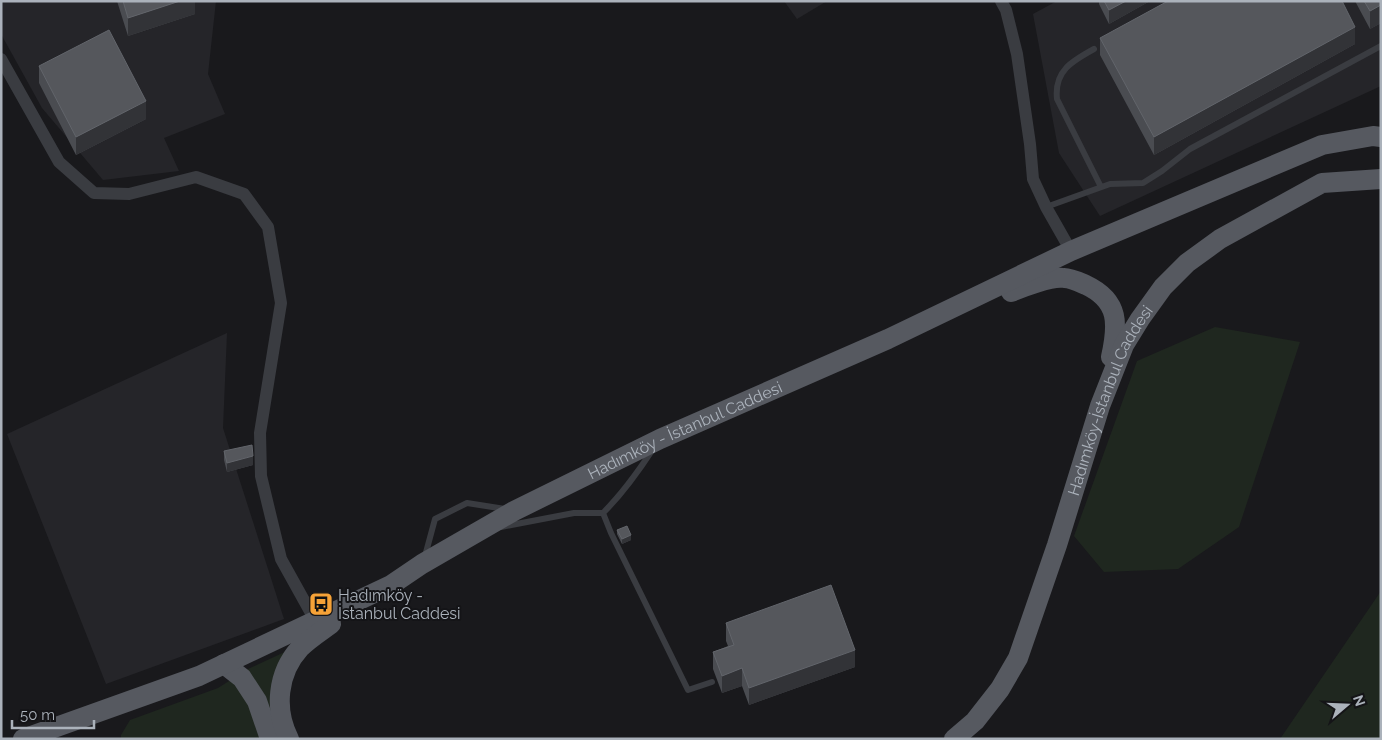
<svg xmlns="http://www.w3.org/2000/svg" width="1382" height="740" viewBox="0 0 1382 740" font-family="Raleway,sans-serif">
	<rect width="100%" height="100%" fill="#19191c"/>
	<path fill="#252529" d="M 1,1 L 216,1 L 208,74 L 225,114 L 164,138 L 179,171 L 103,180 L 42,108 L 1,34 Z
		M 784,1 L 827,1 L 797,19 Z
		M 1057,1 L 1381,1 L 1381,86 L 1100,216 L 1059,153 L 1033,14 Z
		M 227,333 L 223,428 L 284,619 L 106,684 L 7,434 Z"/>
	<path fill="#1f271f" d="M 1215,327 L 1300,342 L 1239,527 L 1178,569 L 1104,572 L 1074,536 L 1137,361 Z
		M 1381,591 L 1381,739 L 1280,739 Z
		M 289,650 L 281,739 L 121,739 L 121,735 L 130,720 L 218,688 L 248,669 Z"/>
	<g fill="none" stroke-linecap="round" stroke-linejoin="round">
		<path stroke="#3a3c41" stroke-width="6" d="M 1094,49 C 1072,61 1054,71 1057,99 L 1101,187
			M 1046,207 L 1110,184 L 1143,183 L 1162,171 L 1190,149 L 1381,46
			M 603,513 L 611,533 L 688,690 L 712,682
			M 501,527 L 574,513 L 603,513 C 623,493 638,472 653,449
			M 425,556 L 435,519 L 467,503 L 505,509"/>
		<path stroke="#3a3c41" stroke-width="12" d="M 1001,1 L 1006,10 L 1017,54 L 1030,144 L 1033,179 L 1046,207 L 1071,251
			M 1,59 L 59,162 L 94,193 L 129,194 L 196,177 L 244,194 L 268,227 L 281,303 L 260,433 L 261,476 L 281,559 L 316,622"/>
		<g stroke="#565960" stroke-width="20">
			<path d="M 1011,292 C 1023,287 1052,276 1064,278 C 1071,278 1079,282 1086,285 C 1120,301 1118,325 1111,357"/>
			<path d="M 224,664 L 242,678 L 257,701 L 270,739"/>
			<path id="s1" d="M 23,739 L 199,676 L 391,585 L 422,564 L 514,511 L 660,439 L 888,339 L 1071,251 L 1322,145 L 1373,136 L 1381,137"/>
			<path d="M 289,739 C 274,710 277,673 300,648 C 309,639 320,632 331,624"/>
			<path id="s2" d="M 954,739 L 975,721 L 1000,689 L 1018,658 L 1057,545 L 1100,406 L 1124,345 L 1140,319 L 1163,287 L 1187,263 L 1220,239 L 1322,183 L 1381,179"/>
		</g>
	</g>
	<path fill="#4a4c51" d="M 117,1 L 195,1 L 195,14 L 128,36 Z
		M 1099,1 L 1150,1 L 1109,24 L 1099,4 Z
		M 1355,1 L 1381,1 L 1381,23 L 1370,29 Z
		M 1100,38 L 1355,44 L 1154,155 L 1100,55 Z
		M 39,66 L 146,119 L 76,155 L 39,83 Z
		M 224,451 L 253,465 L 227,472 L 224,460 Z
		M 617,530 L 631,540 L 622,544 L 617,534 Z
		M 726,623 L 855,667 L 749,705 L 742,686 L 722,693 L 713,669 L 713,652 L 728,646 L 726,641 Z"/>
	<path fill="#323337" d="M 180,1 L 195,1 L 195,14 L 128,36 L 128,18 Z
		M 1126,1 L 1150,1 L 1109,24 L 1109,10 Z
		M 1381,5 L 1381,23 L 1370,29 L 1370,11 Z
		M 1355,27 L 1355,44 L 1154,155 L 1154,137 Z
		M 146,101 L 146,119 L 76,155 L 76,137 Z
		M 253,456 L 253,465 L 227,472 L 227,463 Z
		M 631,535 L 631,540 L 622,544 L 622,539 Z
		M 855,650 L 855,667 L 749,705 L 749,688 Z
		M 742,668 L 742,686 L 722,693 L 722,676 Z"/>
	<path fill="#55575c" stroke="#62656b" d="M 123,1 L 180,1 L 128,18 Z
		M 1104,1 L 1126,1 L 1109,10 Z
		M 1168,1 L 1342,1 L 1355,27 L 1154,137 L 1100,38 Z
		M 1364,1 L 1381,1 L 1381,5 L 1370,11 Z
		M 109,30 L 146,101 L 76,137 L 39,66 Z
		M 252,445 L 253,456 L 227,463 L 224,451 Z
		M 627,526 L 631,535 L 622,539 L 617,530 Z
		M 831,585 L 855,650 L 749,688 L 742,668 L 722,676 L 713,652 L 734,645 L 726,623 Z"/>
	<defs>
		<g id="bus-square" transform="scale(1.25)"><rect x="-9" y="-9" width="18" height="18" rx="4" fill="#f6a237" stroke="#141417"/><path d="M-5-6H5V4H4V6H2V4H-2V6H-4V4H-5ZM-3.5-4V0h7V-4ZM-3.5 1.2v1.5H-2V1.2ZM2 1.2v1.5H3.5V1.2Z" fill="#111"/></g>
	</defs>
	<g fill-rule="evenodd">
		<use href="#bus-square" x="321" y="604"/>
	</g>
	<g text-anchor="middle" dominant-baseline="central" stroke-width="4" stroke-linejoin="round" paint-order="stroke">
		<g font-size="16" fill="#abb2bb" stroke="#141417">
			<text stroke="none"><textPath href="#s2" startOffset="378">Hadımköy-İstanbul Caddesi</textPath></text>
			<text stroke="none"><textPath href="#s1" startOffset="732">Hadımköy - İstanbul Caddesi</textPath></text>
		</g>
		<g font-size="16" fill="#abb2bb" stroke="#141417" text-anchor="start">
			<text x="338" y="595">Hadımköy -<tspan x="338" dy="18">İstanbul Caddesi</tspan></text>
		</g>
	</g>
	<rect width="1382" height="740" fill="none" stroke="#abb2bb" stroke-width="5"/>
	<g transform="translate(1347 705) rotate(71)" stroke="#141417" stroke-width="4" paint-order="stroke">
	<path d="M0-4L9 19L0 12L-9 19Z" fill="#abb2bb"/>
	<text y="-8" font-size="14" font-weight="bold" text-anchor="middle" fill="#abb2bb">N</text>
	</g>
	<path d="M12 720v8h82v-8" fill="none" stroke="#abb2bb" stroke-width="2.5"/>
	<text x="20" y="720" font-size="15" fill="#abb2bb" stroke="#141417" stroke-width="4" paint-order="stroke">50 m</text>
</svg>
